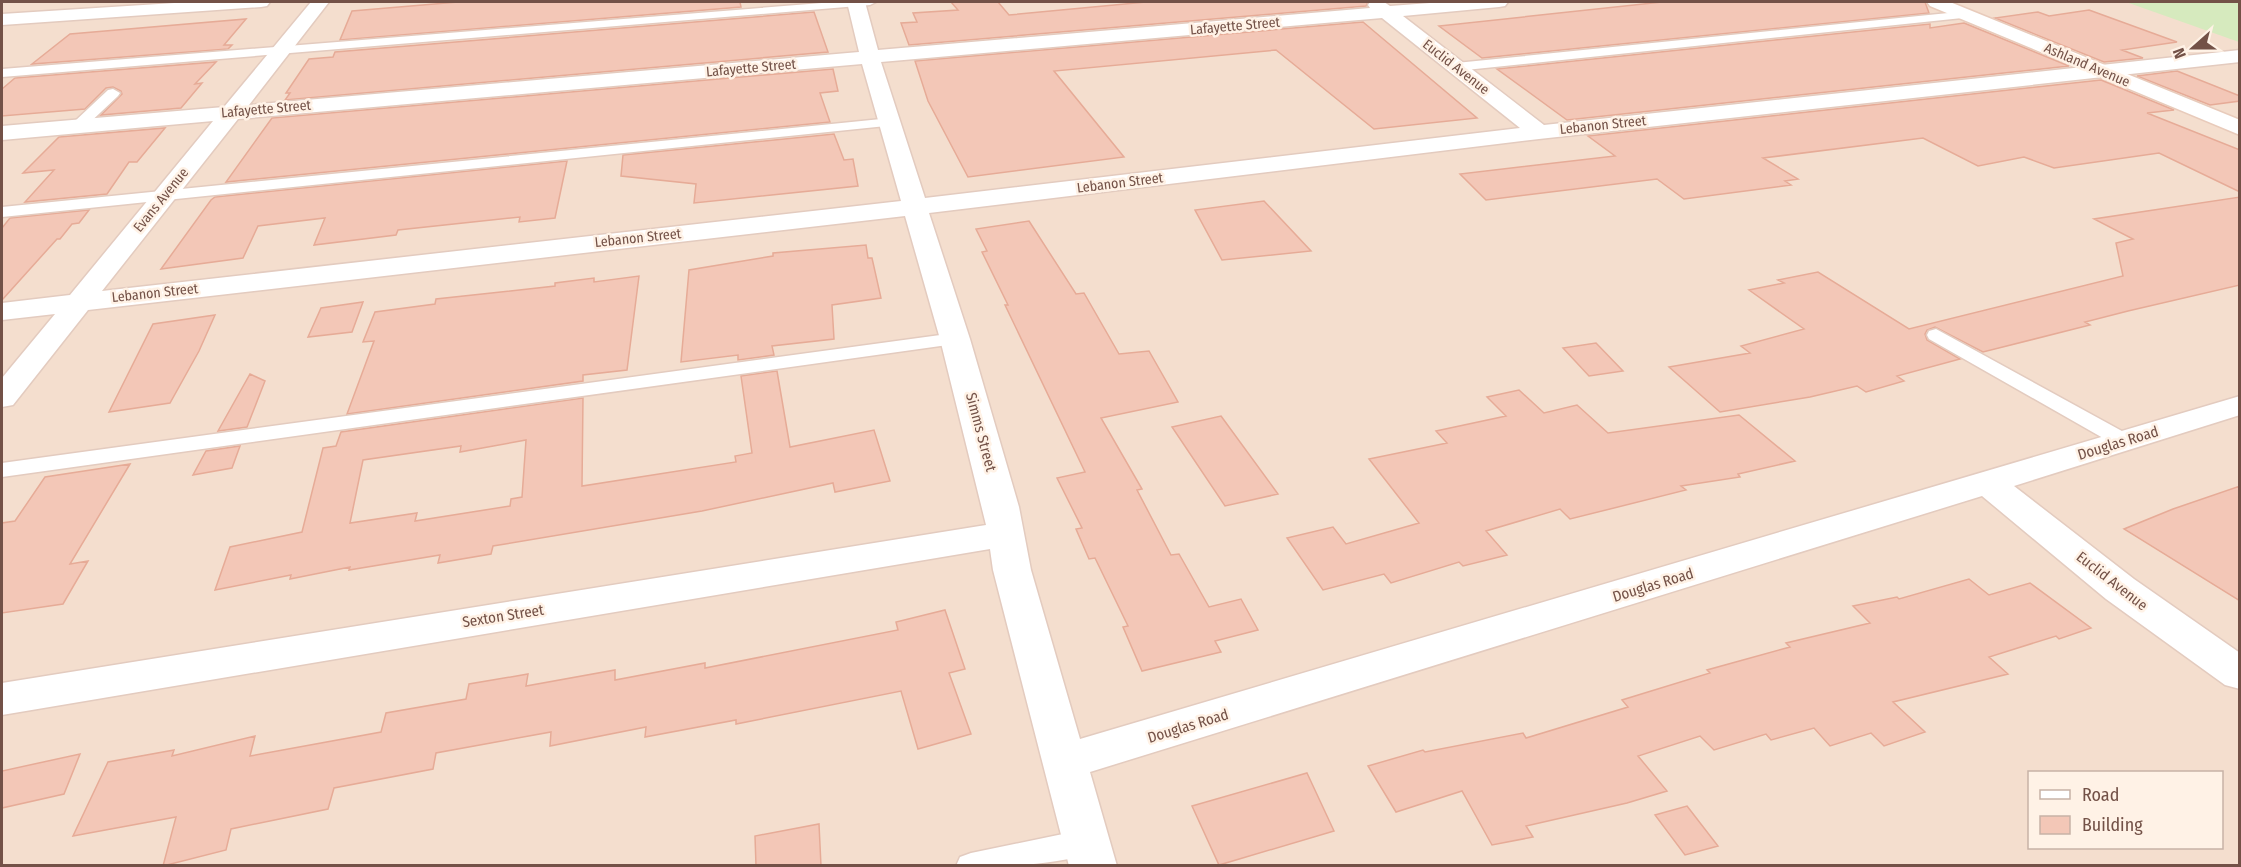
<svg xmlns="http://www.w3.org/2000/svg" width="2241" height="867" viewBox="0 0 2241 867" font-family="'Fira Sans Condensed',sans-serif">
	<rect width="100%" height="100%" fill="#fdeee0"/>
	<path fill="#f4dece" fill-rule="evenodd" d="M 2,2 L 2239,2 L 2239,865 L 2,866 ZM 2030,772 L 2222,772 L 2222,848 L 2030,848 Z"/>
	<path fill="#d6eabe" d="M 2126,2 L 2239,2 L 2239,42 Z"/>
	<path fill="#f3c7b7" stroke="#e6ab97" stroke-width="1.5" fill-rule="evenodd" d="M 458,2 L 740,2 L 741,7 L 340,40 L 352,11 Z
		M 951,2 L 998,2 L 1009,15 L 1146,2 L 1368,2 L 1366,6 L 909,45 L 901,23 L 917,22 L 913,13 L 958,10 Z
		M 1662,2 L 1925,2 L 1929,13 L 1482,58 L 1439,26 Z
		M 2089,10 L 2177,42 L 2122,50 L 2143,58 L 2104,62 L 1995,18 L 2038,12 L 2049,16 Z
		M 814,12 L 828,52 L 285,100 L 290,93 L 286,93 L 309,59 L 333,57 L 335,52 Z
		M 246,19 L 224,45 L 232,45 L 228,49 L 32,64 L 70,34 Z
		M 1363,22 L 1477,118 L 1374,129 L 1276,50 L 1054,71 L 1124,157 L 968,177 L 928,101 L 915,61 Z
		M 1964,23 L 2069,66 L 1567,120 L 1497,69 L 1930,24 L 1930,28 Z
		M 216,62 L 195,84 L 202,83 L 181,108 L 101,115 L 122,94 L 121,91 L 113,87 L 106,88 L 85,109 L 2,116 L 2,89 L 15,78 Z
		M 833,69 L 838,91 L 820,93 L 830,122 L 226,182 L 272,118 Z
		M 2177,71 L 2240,96 L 2240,101 L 2210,105 L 2137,76 Z
		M 2101,80 L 2174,110 L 2147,113 L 2240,150 L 2240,192 L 2159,153 L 2054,168 L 2024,157 L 1978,166 L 1923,138 L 1763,158 L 1798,179 L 1785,181 L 1791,185 L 1684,199 L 1657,179 L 1486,200 L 1460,174 L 1615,156 L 1588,136 Z
		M 165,128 L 137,162 L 129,162 L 107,194 L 25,202 L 54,170 L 23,173 L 59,137 Z
		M 834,134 L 844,160 L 853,159 L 858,186 L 694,203 L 696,184 L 621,176 L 623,155 Z
		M 567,161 L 555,218 L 519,222 L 520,217 L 398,230 L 396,235 L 314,245 L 325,218 L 258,226 L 243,258 L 161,269 L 211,200 L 215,197 Z
		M 2240,197 L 2240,285 L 2128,311 L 2085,322 L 2090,325 L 1983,352 L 1935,327 L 1927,330 L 1925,334 L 1927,340 L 1960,359 L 1897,376 L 1904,381 L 1866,392 L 1857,386 L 1810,397 L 1720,412 L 1669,367 L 1750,353 L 1741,346 L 1804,329 L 1749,290 L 1784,283 L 1778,280 L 1818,272 L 1909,329 L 2123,276 L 2116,243 L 2133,239 L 2094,219 Z
		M 1264,201 L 1311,251 L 1222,260 L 1195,210 Z
		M 89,210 L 79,223 L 72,224 L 60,239 L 57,239 L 2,300 L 2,228 L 10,218 Z
		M 1029,221 L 1076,294 L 1084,293 L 1119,354 L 1149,351 L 1178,402 L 1101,418 L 1142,489 L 1137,490 L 1171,555 L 1179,554 L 1209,607 L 1241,599 L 1258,630 L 1215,641 L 1221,652 L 1142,671 L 1123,627 L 1128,626 L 1095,558 L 1089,559 L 1076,529 L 1082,528 L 1057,478 L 1085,472 L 1005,305 L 1008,305 L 982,252 L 987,251 L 976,229 Z
		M 866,245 L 868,258 L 872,258 L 881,298 L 832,305 L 834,339 L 772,346 L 774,355 L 738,360 L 738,355 L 681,362 L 689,270 L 773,256 L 773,253 Z
		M 639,276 L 627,370 L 583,375 L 583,381 L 347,414 L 374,341 L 363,342 L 375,312 L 435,304 L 436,299 L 555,286 L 555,283 L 594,278 L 594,282 Z
		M 363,302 L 352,332 L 308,337 L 321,308 Z
		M 215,315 L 199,351 L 170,403 L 109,412 L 153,324 Z
		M 1596,343 L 1623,371 L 1589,376 L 1563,348 Z
		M 777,371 L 790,447 L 874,430 L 890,481 L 835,492 L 833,483 L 702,511 L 493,546 L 491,554 L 438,563 L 440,555 L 349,570 L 350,567 L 290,579 L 291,575 L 215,590 L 230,547 L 302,532 L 323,448 L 336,446 L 341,432 L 583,398 L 582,486 L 736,462 L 735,456 L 752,453 L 741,376 ZM 526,440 L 522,497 L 511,499 L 510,506 L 415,521 L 417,513 L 350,523 L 363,460 L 461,446 L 460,452 Z
		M 250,374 L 265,381 L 247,427 L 218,431 Z
		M 1519,390 L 1544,413 L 1577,405 L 1608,433 L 1739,415 L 1795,461 L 1738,474 L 1740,477 L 1681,486 L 1686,490 L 1570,519 L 1560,509 L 1486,531 L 1507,555 L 1463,566 L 1459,562 L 1391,583 L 1384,574 L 1323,590 L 1287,538 L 1333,527 L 1346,544 L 1419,523 L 1369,459 L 1447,443 L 1436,431 L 1506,416 L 1487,397 Z
		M 1221,416 L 1278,494 L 1225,506 L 1172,427 Z
		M 240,446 L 232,468 L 193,475 L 206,451 Z
		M 130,464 L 70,564 L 88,561 L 63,604 L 2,613 L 2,523 L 15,521 L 45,477 Z
		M 2240,486 L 2240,601 L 2124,529 L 2173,509 Z
		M 1969,579 L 1989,595 L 2030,583 L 2091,628 L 2059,639 L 2056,636 L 1989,657 L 2008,674 L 1893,702 L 1925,732 L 1884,746 L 1871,733 L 1830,746 L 1814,728 L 1771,740 L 1766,734 L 1714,750 L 1700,736 L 1638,756 L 1667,791 L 1627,803 L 1526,826 L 1533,837 L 1492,845 L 1462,791 L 1396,812 L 1368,766 L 1423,750 L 1425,752 L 1523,733 L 1526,738 L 1628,707 L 1622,700 L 1710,673 L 1707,670 L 1790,647 L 1786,643 L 1870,623 L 1853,606 L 1897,597 L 1899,599 Z
		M 945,610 L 965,669 L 949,673 L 971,734 L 918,749 L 901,691 L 736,724 L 736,720 L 645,737 L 646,727 L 550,746 L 551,732 L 436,753 L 433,769 L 334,788 L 328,809 L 231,829 L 226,850 L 163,866 L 176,817 L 73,836 L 108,762 L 174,750 L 172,756 L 255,736 L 250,756 L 381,732 L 386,713 L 466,699 L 469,684 L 528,674 L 526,686 L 615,670 L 615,680 L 705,663 L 705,668 L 898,630 L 896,622 Z
		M 80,754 L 64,794 L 2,808 L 2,771 Z
		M 1307,773 L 1334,831 L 1219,865 L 1192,806 Z
		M 1687,806 L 1718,846 L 1685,855 L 1655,815 Z
		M 819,824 L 821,866 L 756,866 L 755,836 Z"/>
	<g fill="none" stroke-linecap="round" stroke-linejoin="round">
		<g stroke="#e3cbbf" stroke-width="3">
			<path id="lane" d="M 834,2 L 876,2 L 870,5 L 2,77 L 2,69 Z
				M 1968,11 L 1972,13 L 1972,17 L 1456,71 L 1450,67 L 1456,63 Z
				M 113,89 L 120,93 L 118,96 L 84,128 L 74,128 L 72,125 L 74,122 L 108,90 Z
				M 891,118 L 896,119 L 898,122 L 896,125 L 2,217 L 2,207 Z
				M 1936,329 L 2131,436 L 2135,441 L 2131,446 L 2124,447 L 2117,446 L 1929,339 L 1927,335 L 1929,331 Z
				M 955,333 L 962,335 L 964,339 L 962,343 L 2,477 L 2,463 Z
				M 1087,829 L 1098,833 L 1102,842 L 1098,851 C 1051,867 1004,866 956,866 L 960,857 L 971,853 Z"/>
		</g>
		<g stroke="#e3cbbf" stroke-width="3">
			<path id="street" d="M 190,2 L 270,2 L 267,6 L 261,7 L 2,25 L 2,14 Z
				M 311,2 L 329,2 L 249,105 L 859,52 L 847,2 L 865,2 L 878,50 L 1370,8 L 1368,5 L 1370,2 L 1384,2 L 1390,6 L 1443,2 L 1508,2 L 1505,6 L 1499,7 L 1403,16 L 1544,125 L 2240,50 L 2240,62 L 1539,139 L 929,213 L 970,339 L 1019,507 L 1031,570 L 1080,739 L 2240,396 L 2240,415 L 2014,486 L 2134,579 L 2240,653 L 2240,689 L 2225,685 L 2106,599 L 1982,496 L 1090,772 L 1117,866 L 1069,866 L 993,570 L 990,549 L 2,715 L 2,683 L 986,525 L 940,339 L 905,216 L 88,310 L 13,405 L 2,407 L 2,378 L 55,314 L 2,320 L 2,303 L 70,295 L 213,121 L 2,140 L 2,126 L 224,107 ZM 1382,18 L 1520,128 L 925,198 L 881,62 ZM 862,64 L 901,201 L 102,291 L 238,119 Z"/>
		</g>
		<g stroke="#e8cbbb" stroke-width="3">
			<path id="secondary" d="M 1927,2 L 1950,2 L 2240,120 L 2240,135 L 1930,6 Z"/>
		</g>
		<use href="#lane" fill="#fff" fill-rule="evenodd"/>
		<use href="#street" fill="#fff" fill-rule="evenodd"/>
		<use href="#secondary" fill="#fff" fill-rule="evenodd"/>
	</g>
	<g text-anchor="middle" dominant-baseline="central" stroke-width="5" stroke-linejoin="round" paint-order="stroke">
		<g font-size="14" fill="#735147" stroke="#fff2e6">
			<text transform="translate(1235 26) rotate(-5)">Lafayette Street</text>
			<text transform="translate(2087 65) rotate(23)">Ashland Avenue</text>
			<text transform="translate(1456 67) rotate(38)">Euclid Avenue</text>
			<text transform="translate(751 68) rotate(-5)">Lafayette Street</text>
			<text transform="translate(266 109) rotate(-5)">Lafayette Street</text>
			<text transform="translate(1603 125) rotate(-6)">Lebanon Street</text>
			<text transform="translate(1120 183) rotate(-7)">Lebanon Street</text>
			<text transform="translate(161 200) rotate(-51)">Evans Avenue</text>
			<text transform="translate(638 238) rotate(-6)">Lebanon Street</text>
			<text transform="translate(155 293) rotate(-6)">Lebanon Street</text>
		</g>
		<g font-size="15" fill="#735147" stroke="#fff2e6">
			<text transform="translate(981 432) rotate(75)">Simms Street</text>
			<text transform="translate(2118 443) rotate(-17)">Douglas Road</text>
			<text transform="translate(2112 581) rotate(38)">Euclid Avenue</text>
			<text transform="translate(1653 585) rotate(-17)">Douglas Road</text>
			<text transform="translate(503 616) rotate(-9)">Sexton Street</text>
			<text transform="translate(1188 726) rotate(-17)">Douglas Road</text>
		</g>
	</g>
	<rect width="2241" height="867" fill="none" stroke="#735147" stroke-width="6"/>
	<rect x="2028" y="771" width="195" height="78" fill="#fff2e6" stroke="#c7b2a6" stroke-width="1.5"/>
	<rect x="2040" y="790" width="30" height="9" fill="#ffffff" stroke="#c7b2a6" stroke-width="1.5"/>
	<text x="2082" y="801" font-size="18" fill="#735147">Road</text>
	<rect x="2040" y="816" width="30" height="18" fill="#f3c7b7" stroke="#c7b2a6" stroke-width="1.5"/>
	<text x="2082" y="831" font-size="18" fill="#735147">Building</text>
	<g transform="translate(2193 48) rotate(249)" stroke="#fff2e6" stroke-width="4.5" paint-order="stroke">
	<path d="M0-4.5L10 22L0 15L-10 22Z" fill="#735147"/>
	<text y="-9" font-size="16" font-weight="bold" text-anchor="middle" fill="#735147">N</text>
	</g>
</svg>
